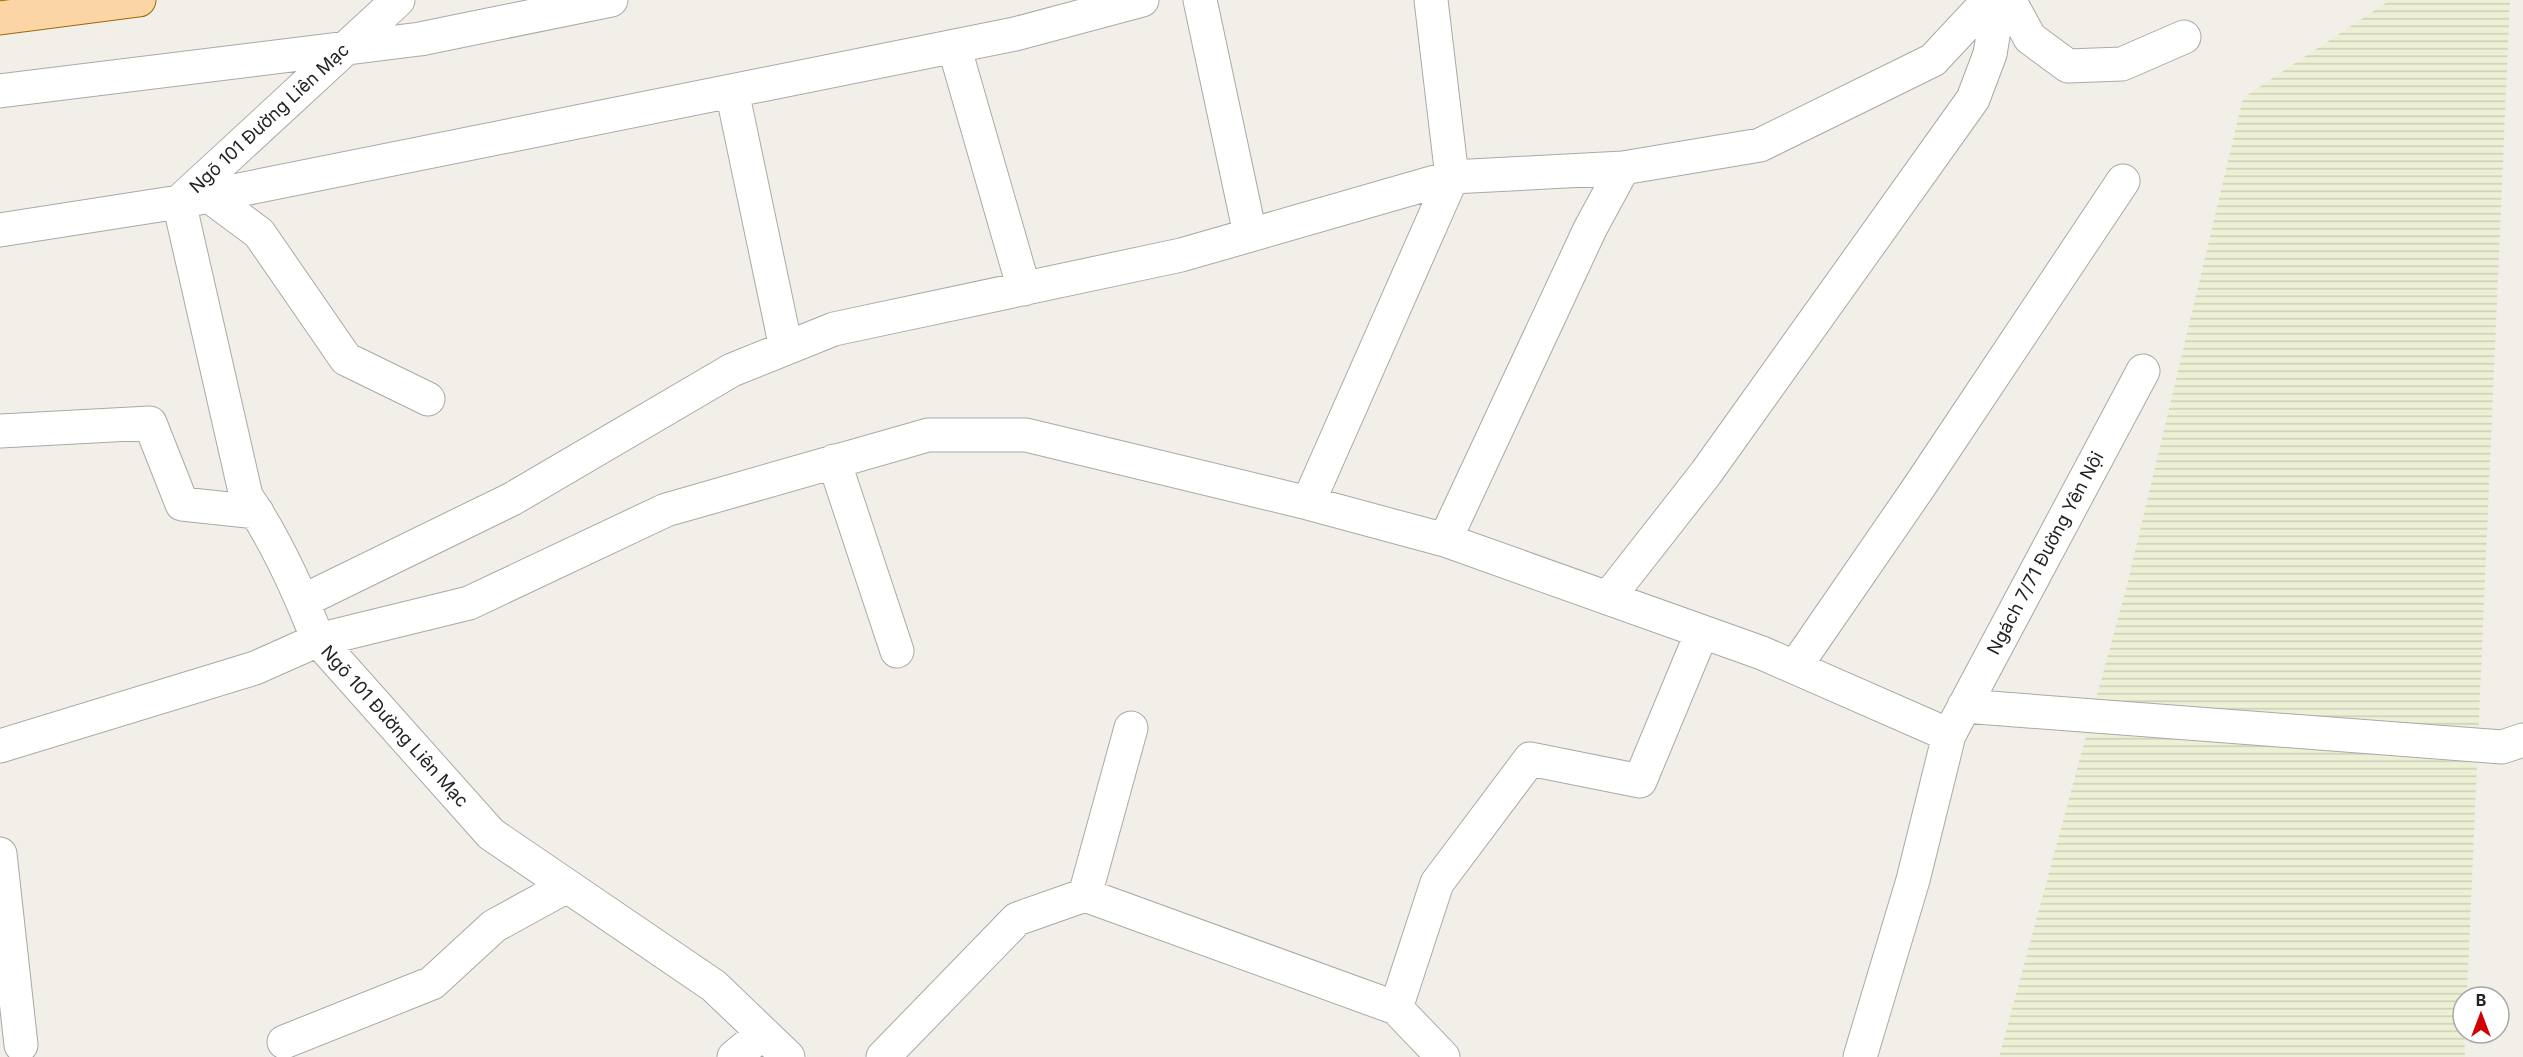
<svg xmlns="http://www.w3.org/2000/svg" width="2523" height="1057" viewBox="0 0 2523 1057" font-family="Inter,sans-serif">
	<defs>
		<pattern id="farmland-rules" width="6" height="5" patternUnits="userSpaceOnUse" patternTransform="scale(1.5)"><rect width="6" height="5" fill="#eef0d5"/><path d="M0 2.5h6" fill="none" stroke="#ccceb7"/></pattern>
	</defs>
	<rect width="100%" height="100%" fill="#f2efe9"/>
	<path fill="url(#farmland-rules)" d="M 2390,0 L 2510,0 L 2467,997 L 2463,997 L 2465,1057 L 1999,1057 L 2127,585 L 2243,98 Z"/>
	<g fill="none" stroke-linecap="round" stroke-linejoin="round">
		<g stroke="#a9a9a9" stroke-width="35">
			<path id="minor" d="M 1200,0 L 1250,234
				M 2009,0 L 2030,38 L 2068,66 L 2122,64 L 2184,37
				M 954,46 L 1024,289
				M 0,91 L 420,39 L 611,0
				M 732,91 L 786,348
				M 209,196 L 259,233 L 346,359 L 428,399
				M 179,202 L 246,496 C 276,540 299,591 318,640 L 491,834 L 714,986 L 788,1057
				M 179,202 L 398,0
				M 0,230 L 179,202 L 1015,34 L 1142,0
				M 0,431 L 150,423 L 182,504 L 257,512
				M 834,461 L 897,651
				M 1308,503 L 1452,177 L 1431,0
				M 1445,540 L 1590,229 L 1623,168
				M 1608,598 L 1706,473 L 1973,99 L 1990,54 L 1999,0
				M 303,601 L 512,499 L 732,370 L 834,329 L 1181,255 L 1452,177 L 1623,168 L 1760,145 L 1933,60 L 1989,0
				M 1795,667 L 1919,487 L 2123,181
				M 1964,706 L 2502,747 L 2523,740
				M 0,746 L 255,668 L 318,640 L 469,603 L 666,510 L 928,435 L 1026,435 L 1308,503 L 1445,540 L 1762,653 L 1949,735
				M 0,854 L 21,1045
				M 1085,895 L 1131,728
				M 1396,1008 L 1443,1057
				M 284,1042 L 432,983 L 494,926 L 567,886
				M 734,1057 L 763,1033
				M 883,1057 L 1017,919 L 1085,895 L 1396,1008 L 1437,883 L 1530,759 L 1640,781 L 1702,632
				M 1860,1057 L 1913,880 L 1949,735 L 2143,371"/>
		</g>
		<g stroke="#9e6a01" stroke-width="35">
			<path id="major" d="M 0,18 L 139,0"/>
		</g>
		<use href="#minor" stroke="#fff" stroke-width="33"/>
		<use href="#major" stroke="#fbd5a5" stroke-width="33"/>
	</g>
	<g text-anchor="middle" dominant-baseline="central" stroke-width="4.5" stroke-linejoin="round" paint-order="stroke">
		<g font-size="18" fill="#222" stroke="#fff">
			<text transform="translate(269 118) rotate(-43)">Ngõ 101 Đường Liên Mạc</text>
			<text transform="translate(2045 553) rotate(-62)">Ngách 7/71 Đường Yên Nội</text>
			<text transform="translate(395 726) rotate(48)">Ngõ 101 Đường Liên Mạc</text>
		</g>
	</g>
	<g transform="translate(2481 1015)"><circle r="28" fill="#ffffff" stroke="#a7a7a7" stroke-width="1.5"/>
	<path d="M0-4.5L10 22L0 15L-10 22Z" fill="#d20203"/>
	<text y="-9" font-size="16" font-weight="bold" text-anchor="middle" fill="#222222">B</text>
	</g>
</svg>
